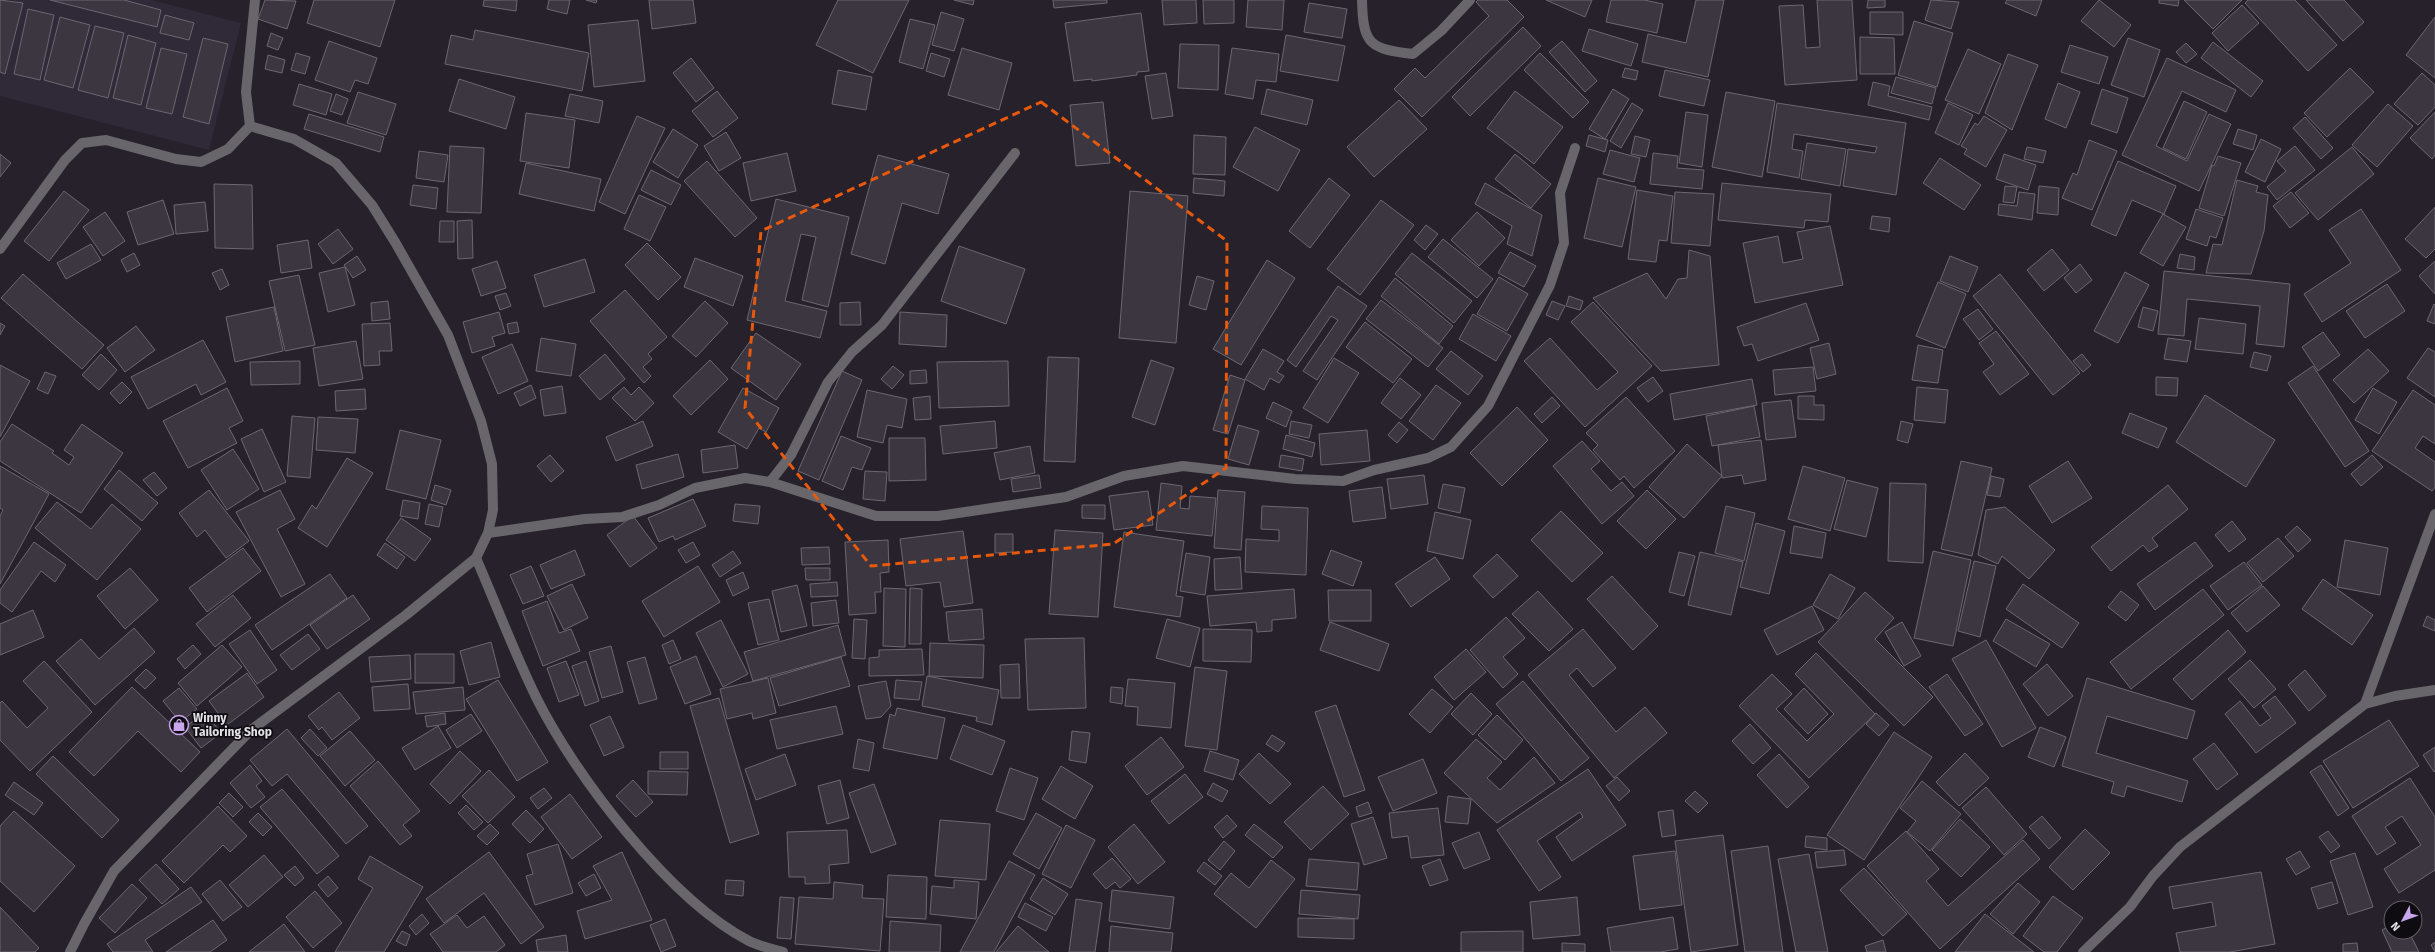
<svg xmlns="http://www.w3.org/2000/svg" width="2435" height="952" viewBox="0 0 2435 952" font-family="'Fira Sans',sans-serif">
	<rect width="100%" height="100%" fill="#26212a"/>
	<path fill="#302938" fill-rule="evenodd" d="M 10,0 L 50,0 L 157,27 L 161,10 L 124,0 L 151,0 L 241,23 L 209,150 L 0,96 L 0,72 L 5,74 L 23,4 ZM 28,9 L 54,15 L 40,80 L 14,74 ZM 165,15 L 194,23 L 189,40 L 160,33 ZM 60,17 L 90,25 L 73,87 L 44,80 ZM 95,26 L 124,34 L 107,98 L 78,90 ZM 128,36 L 156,43 L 141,105 L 113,98 ZM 203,38 L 228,45 L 209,123 L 183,116 ZM 161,48 L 187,55 L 172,114 L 146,108 Z"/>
	<path fill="#3b3640" stroke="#6c6771" d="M 0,0 L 23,3 L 5,74 L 0,72 Z
		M 50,0 L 124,0 L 161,10 L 157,27 Z
		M 265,0 L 296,1 L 287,29 L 258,19 Z
		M 314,0 L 395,0 L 380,47 L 307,23 Z
		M 484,0 L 517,0 L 516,11 L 483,6 Z
		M 549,0 L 570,0 L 567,14 L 547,9 Z
		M 586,0 L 597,0 L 596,3 Z
		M 649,0 L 693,0 L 696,23 L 652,29 Z
		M 838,0 L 909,0 L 873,73 L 816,45 Z
		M 954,0 L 974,0 L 973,5 Z
		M 1053,0 L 1107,0 L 1107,3 L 1054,8 Z
		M 1162,0 L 1196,0 L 1197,23 L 1164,25 Z
		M 1203,0 L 1234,0 L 1234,23 L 1204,24 Z
		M 1248,0 L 1284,0 L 1282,30 L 1246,27 Z
		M 1478,0 L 1507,0 L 1524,17 L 1422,117 L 1394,89 L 1415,68 L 1425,78 L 1489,16 L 1476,2 Z
		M 1546,0 L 1592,0 L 1585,17 Z
		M 1611,0 L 1644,0 L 1663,4 L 1657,33 L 1606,22 Z
		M 1696,0 L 1724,0 L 1708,77 L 1642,62 L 1648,34 L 1686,43 Z
		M 1817,0 L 1852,0 L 1857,80 L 1785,85 L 1779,6 L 1803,5 L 1806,48 L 1820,47 Z
		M 1868,0 L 1885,0 L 1885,7 L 1867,8 Z
		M 1931,0 L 1959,2 L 1951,29 L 1925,20 Z
		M 2007,0 L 2042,0 L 2036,16 L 2005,3 Z
		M 2099,0 L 2131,25 L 2114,47 L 2081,21 Z
		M 2159,0 L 2179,0 L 2178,6 L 2159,3 Z
		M 2184,0 L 2242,0 L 2213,29 Z
		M 2248,0 L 2295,0 L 2337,45 L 2308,71 L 2245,3 Z
		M 2306,0 L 2344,0 L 2364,22 L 2343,41 Z
		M 1309,3 L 1347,9 L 1342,38 L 1304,32 Z
		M 2242,5 L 2259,23 L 2228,51 L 2212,33 Z
		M 28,9 L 54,15 L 40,80 L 14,74 Z
		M 941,12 L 964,19 L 954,51 L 932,45 Z
		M 1870,12 L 1903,12 L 1903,35 L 1870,34 Z
		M 1141,13 L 1149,71 L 1137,72 L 1137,75 L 1092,81 L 1092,79 L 1074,81 L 1065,23 Z
		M 165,15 L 194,23 L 189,40 L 160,33 Z
		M 60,17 L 90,25 L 73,88 L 44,80 Z
		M 2435,17 L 2435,78 L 2406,55 Z
		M 910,19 L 935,25 L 923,69 L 899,62 Z
		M 638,20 L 645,81 L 594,87 L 588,25 Z
		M 1914,21 L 1953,33 L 1937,87 L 1898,75 Z
		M 95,26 L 124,33 L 108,98 L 78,90 Z
		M 1523,27 L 1541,46 L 1470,116 L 1452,97 Z
		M 1589,29 L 1638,44 L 1631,66 L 1582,51 Z
		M 475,30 L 589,53 L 582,91 L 445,64 L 451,35 L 473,40 Z
		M 271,33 L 283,38 L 278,50 L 267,46 Z
		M 128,35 L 156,43 L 141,105 L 113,98 Z
		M 1286,35 L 1345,46 L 1338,81 L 1280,71 Z
		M 1860,37 L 1894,38 L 1895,74 L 1860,74 Z
		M 203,38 L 228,44 L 209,124 L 183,117 Z
		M 2128,38 L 2160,50 L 2144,97 L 2111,85 Z
		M 329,41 L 377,58 L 368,84 L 355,80 L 350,92 L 315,80 Z
		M 1562,41 L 1597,81 L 1585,92 L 1549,52 Z
		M 2213,42 L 2263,81 L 2251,97 L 2201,58 Z
		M 2186,43 L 2197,54 L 2186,63 L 2176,52 Z
		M 1180,44 L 1219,45 L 1218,90 L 1178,88 Z
		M 2070,45 L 2108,57 L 2099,84 L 2061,72 Z
		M 161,48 L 187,54 L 172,114 L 146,108 Z
		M 962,48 L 1012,63 L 999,110 L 948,95 Z
		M 1232,48 L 1279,54 L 1276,82 L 1256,80 L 1253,99 L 1225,94 Z
		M 1968,49 L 2001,64 L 1979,114 L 1945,100 Z
		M 296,53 L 310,57 L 305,74 L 291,70 Z
		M 931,53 L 950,59 L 944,77 L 926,71 Z
		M 1540,53 L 1589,102 L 1573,118 L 1524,70 Z
		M 2008,54 L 2038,65 L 2012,130 L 1985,113 Z
		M 268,55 L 285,60 L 282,73 L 265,69 Z
		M 691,58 L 714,88 L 696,102 L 673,73 Z
		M 2167,58 L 2236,90 L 2226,112 L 2182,91 L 2156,146 L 2187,161 L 2209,114 L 2231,124 L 2199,191 L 2122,155 Z
		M 1625,68 L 1638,71 L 1636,80 L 1622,77 Z
		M 2350,68 L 2374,92 L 2327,137 L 2304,113 Z
		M 838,70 L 872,77 L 866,110 L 832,104 Z
		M 1665,70 L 1710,80 L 1704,106 L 1659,96 Z
		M 1166,73 L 1173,116 L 1152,119 L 1145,76 Z
		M 2422,73 L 2435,85 L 2435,107 L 2418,125 L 2394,104 Z
		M 1896,77 L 1936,88 L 1932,104 L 1891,93 Z
		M 459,79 L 515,97 L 506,129 L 449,111 Z
		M 1873,82 L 1890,86 L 1888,96 L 1932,107 L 1929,120 L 1868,105 Z
		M 2058,83 L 2080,92 L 2066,128 L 2045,119 Z
		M 299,84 L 332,94 L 326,115 L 293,105 Z
		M 1267,89 L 1313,100 L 1307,125 L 1261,114 Z
		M 1613,89 L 1629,99 L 1605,139 L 1589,129 Z
		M 2102,89 L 2128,98 L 2117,133 L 2091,124 Z
		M 717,91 L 738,118 L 713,137 L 692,111 Z
		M 1515,91 L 1563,127 L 1534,164 L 1487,128 Z
		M 358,92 L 396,104 L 386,135 L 347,123 Z
		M 1726,92 L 1775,101 L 1762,177 L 1712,167 Z
		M 336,94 L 348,99 L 342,115 L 330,111 Z
		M 570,94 L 603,101 L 599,123 L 565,116 Z
		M 1399,100 L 1427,129 L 1374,177 L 1347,147 Z
		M 2184,101 L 2207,112 L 2186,159 L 2163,148 Z
		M 1103,102 L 1110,163 L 1076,166 L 1070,105 Z
		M 1632,103 L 1643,110 L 1621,148 L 1610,141 Z
		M 1777,103 L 1906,123 L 1896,195 L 1843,186 L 1848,149 L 1875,153 L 1877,147 L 1794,134 L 1792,149 L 1803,151 L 1799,178 L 1767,172 Z
		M 1948,103 L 1973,115 L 1959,145 L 1935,133 Z
		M 2388,104 L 2413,126 L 2377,167 L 2352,145 Z
		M 1686,112 L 1708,115 L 1702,167 L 1679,163 Z
		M 2435,112 L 2435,155 L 2432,159 L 2410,138 Z
		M 526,113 L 575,120 L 569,168 L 520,161 Z
		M 309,114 L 384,137 L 380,152 L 304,129 Z
		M 637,116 L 665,128 L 625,214 L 599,202 Z
		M 1984,116 L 2007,130 L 1986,167 L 1964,154 L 1967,149 L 1961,146 L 1975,123 L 1978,125 Z
		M 2305,117 L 2333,148 L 2321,159 L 2293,128 Z
		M 1255,127 L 1300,150 L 1278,191 L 1233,167 Z
		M 673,129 L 698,145 L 678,178 L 653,162 Z
		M 2238,129 L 2257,135 L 2253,150 L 2233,144 Z
		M 726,132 L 741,158 L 719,171 L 704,146 Z
		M 1194,135 L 1226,137 L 1225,175 L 1193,174 Z
		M 1589,135 L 1608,140 L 1605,152 L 1586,146 Z
		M 1635,136 L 1650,140 L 1646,157 L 1631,154 Z
		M 2261,139 L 2281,149 L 2265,182 L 2245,172 Z
		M 2089,140 L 2117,151 L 2092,210 L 2062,198 L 2073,173 L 2077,175 Z
		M 1807,143 L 1846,149 L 1840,186 L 1801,179 Z
		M 450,146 L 484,148 L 481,213 L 447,212 Z
		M 2295,146 L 2315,170 L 2277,200 L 2267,187 L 2286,171 L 2277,161 Z
		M 2027,147 L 2046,151 L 2043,163 L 2024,159 Z
		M 2352,147 L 2374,174 L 2318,220 L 2295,193 Z
		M 1610,150 L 1640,158 L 1634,182 L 1603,174 Z
		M 419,151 L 448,155 L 444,182 L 416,178 Z
		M 787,153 L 796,191 L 751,201 L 743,163 Z
		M 1653,153 L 1678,156 L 1677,168 L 1704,170 L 1702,189 L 1650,184 Z
		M 0,154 L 11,163 L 0,177 Z
		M 1515,154 L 1551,184 L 1531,208 L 1495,179 Z
		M 2004,154 L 2036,165 L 2028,190 L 1996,179 Z
		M 878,155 L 949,174 L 938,214 L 902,203 L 885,264 L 851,254 Z
		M 2218,156 L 2241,163 L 2224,216 L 2199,208 L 2212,165 L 2214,166 Z
		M 1940,158 L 1981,185 L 1964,210 L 1923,183 Z
		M 707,161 L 757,218 L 735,237 L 684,181 Z
		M 2118,161 L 2176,186 L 2164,214 L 2132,200 L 2116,236 L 2091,225 Z
		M 526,163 L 601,179 L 594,211 L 519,194 Z
		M 651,170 L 681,185 L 671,205 L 641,190 Z
		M 1194,178 L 1225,181 L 1224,196 L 1193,193 Z
		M 1329,178 L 1350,195 L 1310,248 L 1289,231 Z
		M 1598,178 L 1636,187 L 1622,247 L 1584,238 Z
		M 2237,180 L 2258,186 L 2256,192 L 2268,195 L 2264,231 L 2251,274 L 2206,273 L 2213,244 L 2222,245 Z
		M 1485,183 L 1542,215 L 1532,256 L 1507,244 L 1512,226 L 1475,204 Z
		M 1722,183 L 1831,194 L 1828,222 L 1805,220 L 1804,228 L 1718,220 Z
		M 214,184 L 252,185 L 253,249 L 215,248 Z
		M 413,185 L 438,188 L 436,209 L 410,205 Z
		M 2005,186 L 2017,187 L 2014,203 L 2003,202 Z
		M 2039,186 L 2059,188 L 2058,215 L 2037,213 Z
		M 1637,190 L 1673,196 L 1667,241 L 1659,240 L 1656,262 L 1628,259 Z
		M 64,191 L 89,210 L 49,261 L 24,241 Z
		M 1130,191 L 1188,196 L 1176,343 L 1119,338 Z
		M 1675,192 L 1714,194 L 1710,246 L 1671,243 Z
		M 2019,192 L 2035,194 L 2032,220 L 1998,215 L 1999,204 L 2017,206 Z
		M 2291,192 L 2309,213 L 2290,228 L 2273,206 Z
		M 639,195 L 666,207 L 650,241 L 624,229 Z
		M 776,199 L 849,217 L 828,307 L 802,300 L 816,237 L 801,234 L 785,301 L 827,311 L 820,338 L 747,320 Z
		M 163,200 L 174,234 L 138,245 L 127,212 Z
		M 1381,200 L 1414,225 L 1360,295 L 1327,269 Z
		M 205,202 L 208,231 L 176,234 L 174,205 Z
		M 2435,207 L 2435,249 L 2426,258 L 2405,239 Z
		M 2196,209 L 2223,218 L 2216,238 L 2210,236 L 2207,246 L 2186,239 Z
		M 2361,209 L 2401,270 L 2322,322 L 2304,294 L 2351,263 L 2329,230 Z
		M 105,212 L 125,241 L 103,256 L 83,227 Z
		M 1477,212 L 1505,238 L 1479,266 L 1451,240 Z
		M 2163,214 L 2186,227 L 2163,266 L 2140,253 Z
		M 1872,216 L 1890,218 L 1889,232 L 1870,229 Z
		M 472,220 L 473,258 L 458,259 L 457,221 Z
		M 440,221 L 454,221 L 454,242 L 439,242 Z
		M 1426,225 L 1438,234 L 1425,250 L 1414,240 Z
		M 1830,226 L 1843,285 L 1755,303 L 1743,243 L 1778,236 L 1783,263 L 1803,259 L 1797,232 Z
		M 338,229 L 353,249 L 333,264 L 318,244 Z
		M 1443,239 L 1493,279 L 1477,298 L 1428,257 Z
		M 308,240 L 312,268 L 281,273 L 277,245 Z
		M 647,243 L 681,277 L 658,300 L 625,265 Z
		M 91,244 L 101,260 L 66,279 L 57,263 Z
		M 959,246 L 1025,269 L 1006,324 L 941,301 Z
		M 2052,249 L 2069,270 L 2044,291 L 2027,270 Z
		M 1689,250 L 1710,256 L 1719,365 L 1661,371 L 1593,298 L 1647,273 L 1666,299 L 1678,279 L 1687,278 Z
		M 1510,252 L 1536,266 L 1524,287 L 1498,273 Z
		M 134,253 L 140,265 L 127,272 L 121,260 Z
		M 1412,253 L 1472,301 L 1454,323 L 1395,274 Z
		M 2180,254 L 2195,257 L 2194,270 L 2177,268 Z
		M 357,256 L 366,270 L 353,278 L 344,265 Z
		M 1950,256 L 1978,267 L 1968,292 L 1940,281 Z
		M 695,258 L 743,276 L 733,306 L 684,287 Z
		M 585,259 L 595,292 L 544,307 L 534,275 Z
		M 1267,260 L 1295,278 L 1241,365 L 1213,349 Z
		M 497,261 L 506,288 L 481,296 L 472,269 Z
		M 2435,261 L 2435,294 L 2419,276 Z
		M 2080,264 L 2092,280 L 2076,293 L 2064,278 Z
		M 345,267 L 355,305 L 328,312 L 319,273 Z
		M 222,269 L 229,285 L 220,290 L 212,273 Z
		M 2164,271 L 2290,284 L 2284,347 L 2256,344 L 2260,306 L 2187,299 L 2184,336 L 2158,334 Z
		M 2125,272 L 2149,285 L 2118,343 L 2094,331 Z
		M 23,274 L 104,345 L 82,369 L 1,298 Z
		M 2000,274 L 2080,373 L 2053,395 L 1973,296 Z
		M 299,275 L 315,345 L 285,351 L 269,281 Z
		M 1197,276 L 1214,281 L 1206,310 L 1189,305 Z
		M 1499,277 L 1528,294 L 1507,331 L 1477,314 Z
		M 1395,278 L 1453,326 L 1439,344 L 1381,296 Z
		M 1938,282 L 1966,294 L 1945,348 L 1916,336 Z
		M 2387,284 L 2405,311 L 2365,338 L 2346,311 Z
		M 1338,286 L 1367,306 L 1317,380 L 1303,371 L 1338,320 L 1331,316 L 1296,367 L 1287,360 Z
		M 625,290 L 667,337 L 648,354 L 652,359 L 643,367 L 651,376 L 644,383 L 590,321 Z
		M 506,293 L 511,306 L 500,310 L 495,296 Z
		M 1569,296 L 1583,301 L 1580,310 L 1566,306 Z
		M 1381,300 L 1443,348 L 1428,367 L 1366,319 Z
		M 388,301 L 390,319 L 372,321 L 371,303 Z
		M 705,301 L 728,323 L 696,357 L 672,336 Z
		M 1552,301 L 1565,306 L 1558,320 L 1546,315 Z
		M 860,302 L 861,325 L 840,325 L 840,303 Z
		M 1593,302 L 1652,366 L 1585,427 L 1524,361 L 1550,338 L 1597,390 L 1618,372 L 1571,322 Z
		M 1806,303 L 1819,340 L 1758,361 L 1752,344 L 1744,346 L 1737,327 Z
		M 2434,304 L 2435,305 L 2435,324 L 2427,321 Z
		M 274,307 L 283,351 L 235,362 L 226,317 Z
		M 2143,307 L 2158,311 L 2153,331 L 2138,327 Z
		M 1978,309 L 1993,329 L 1979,340 L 1963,319 Z
		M 499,312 L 505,333 L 492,337 L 495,346 L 472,353 L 463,322 Z
		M 900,312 L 947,315 L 946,347 L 899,344 Z
		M 1473,314 L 1511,336 L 1496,361 L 1459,339 Z
		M 2199,318 L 2246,324 L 2243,354 L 2195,349 Z
		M 517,322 L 519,332 L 509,334 L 507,324 Z
		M 1365,322 L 1412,359 L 1393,383 L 1346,347 Z
		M 0,323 L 5,326 L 0,335 Z
		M 390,323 L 392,351 L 379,351 L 380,365 L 364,366 L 362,324 Z
		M 136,326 L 155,350 L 125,372 L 107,348 Z
		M 1996,331 L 2029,374 L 2000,395 L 1983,372 L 1994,364 L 1979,343 Z
		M 2323,332 L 2340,355 L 2318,371 L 2302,347 Z
		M 756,333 L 801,364 L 776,400 L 731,368 Z
		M 541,338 L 576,344 L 571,376 L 536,371 Z
		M 2168,338 L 2191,341 L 2187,362 L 2164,359 Z
		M 203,340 L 226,382 L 201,395 L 196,384 L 148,409 L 131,377 Z
		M 356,341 L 363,379 L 319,386 L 313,348 Z
		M 1829,343 L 1836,374 L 1817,379 L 1810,348 Z
		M 512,344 L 528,381 L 498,394 L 482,357 Z
		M 1918,345 L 1943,350 L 1938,383 L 1912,380 Z
		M 2428,348 L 2435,352 L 2435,397 L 2407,378 Z
		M 1263,349 L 1284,361 L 1277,372 L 1284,376 L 1279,383 L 1270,378 L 1264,390 L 1245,379 Z
		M 2368,349 L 2389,371 L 2354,403 L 2333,380 Z
		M 1451,351 L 1483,376 L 1468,395 L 1436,369 Z
		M 2254,352 L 2271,356 L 2267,371 L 2250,367 Z
		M 101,354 L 117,370 L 99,390 L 82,375 Z
		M 605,354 L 625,379 L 600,400 L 579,376 Z
		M 2082,354 L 2091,365 L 2083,372 L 2073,361 Z
		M 1048,357 L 1079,358 L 1075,462 L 1044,461 Z
		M 1334,358 L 1359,373 L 1328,423 L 1303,408 Z
		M 710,360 L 728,379 L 691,415 L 673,396 Z
		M 1151,360 L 1174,368 L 1155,425 L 1132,417 Z
		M 300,361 L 300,384 L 251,385 L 250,362 Z
		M 1008,361 L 1009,406 L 939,408 L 937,362 Z
		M 0,365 L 30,381 L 0,437 Z
		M 893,366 L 904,375 L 892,389 L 881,379 Z
		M 2313,366 L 2369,451 L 2345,467 L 2288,383 Z
		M 1813,367 L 1816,391 L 1775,395 L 1773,370 Z
		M 926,370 L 927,383 L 910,384 L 910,371 Z
		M 842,371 L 862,380 L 819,480 L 798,471 Z
		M 45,372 L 56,376 L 48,394 L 37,389 Z
		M 1230,375 L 1245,380 L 1228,434 L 1213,430 Z
		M 1653,377 L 1663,391 L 1648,402 L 1637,388 Z
		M 2156,377 L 2178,378 L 2177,396 L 2156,395 Z
		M 1400,378 L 1421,395 L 1401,419 L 1381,403 Z
		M 1752,379 L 1757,405 L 1674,420 L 1670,394 Z
		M 122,382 L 132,392 L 120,404 L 110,393 Z
		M 531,385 L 536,398 L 520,406 L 514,393 Z
		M 1436,385 L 1461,403 L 1433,440 L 1409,421 Z
		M 562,386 L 566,413 L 544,416 L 540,390 Z
		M 624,387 L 631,395 L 639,387 L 654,403 L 635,421 L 612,398 Z
		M 1917,387 L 1948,390 L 1945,423 L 1914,420 Z
		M 227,388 L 243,421 L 229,428 L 237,443 L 188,468 L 163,421 Z
		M 743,388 L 779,408 L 766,432 L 759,428 L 747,449 L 718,432 Z
		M 2373,388 L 2397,402 L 2379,434 L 2355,420 Z
		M 365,389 L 366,409 L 336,411 L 335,391 Z
		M 867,390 L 907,399 L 902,428 L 887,425 L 883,443 L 857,437 Z
		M 2413,390 L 2435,405 L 2435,444 L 2423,436 L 2415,448 L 2435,462 L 2435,487 L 2432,491 L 2372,451 Z
		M 2205,395 L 2275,440 L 2246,487 L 2176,442 Z
		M 930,396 L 931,419 L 915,420 L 913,398 Z
		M 1798,396 L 1814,396 L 1814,405 L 1824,405 L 1824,420 L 1798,419 Z
		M 1552,397 L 1560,406 L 1542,423 L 1534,414 Z
		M 1626,397 L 1675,451 L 1634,488 L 1624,476 L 1620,480 L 1593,450 L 1598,445 L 1586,433 Z
		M 1791,400 L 1796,437 L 1766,440 L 1762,403 Z
		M 1273,402 L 1292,411 L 1286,427 L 1266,418 Z
		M 1754,406 L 1760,437 L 1712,446 L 1706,416 Z
		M 1517,407 L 1548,440 L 1502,486 L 1470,453 Z
		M 2130,413 L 2167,428 L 2158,448 L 2122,433 Z
		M 292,416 L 315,418 L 310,478 L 287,476 Z
		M 318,417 L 358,419 L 355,453 L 316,450 Z
		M 643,421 L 653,446 L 616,461 L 606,437 Z
		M 995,421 L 997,448 L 943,454 L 940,426 Z
		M 1291,421 L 1312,425 L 1309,438 L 1289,434 Z
		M 1901,421 L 1913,424 L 1908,443 L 1897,440 Z
		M 1399,422 L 1408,430 L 1397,443 L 1388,435 Z
		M 12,424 L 54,451 L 52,453 L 69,465 L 74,457 L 64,450 L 82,424 L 123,453 L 81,513 L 0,461 L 0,442 Z
		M 1238,425 L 1259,431 L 1249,465 L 1228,459 Z
		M 262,429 L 286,482 L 264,492 L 241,439 Z
		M 400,430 L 441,440 L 426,499 L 386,489 Z
		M 1367,430 L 1370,461 L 1321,465 L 1319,434 Z
		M 1286,435 L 1315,443 L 1312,457 L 1283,449 Z
		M 841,436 L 871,448 L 862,470 L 852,467 L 843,490 L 822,481 Z
		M 889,438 L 925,438 L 926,480 L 889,481 Z
		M 1761,440 L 1766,480 L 1744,484 L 1742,475 L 1722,478 L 1718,445 Z
		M 1582,441 L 1600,461 L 1591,469 L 1611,491 L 1622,482 L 1634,496 L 1602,524 L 1553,466 Z
		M 1687,444 L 1722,476 L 1684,518 L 1649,487 Z
		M 735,445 L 738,468 L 703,473 L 701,450 Z
		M 1030,446 L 1035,473 L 1000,480 L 994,453 Z
		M 233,449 L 259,489 L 227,510 L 201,470 Z
		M 678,454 L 684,477 L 642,489 L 636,465 Z
		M 550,455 L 564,471 L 551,482 L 537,466 Z
		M 1281,455 L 1304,459 L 1302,471 L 1279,467 Z
		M 2372,455 L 2383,467 L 2361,486 L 2351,474 Z
		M 347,458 L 373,473 L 327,547 L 298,528 L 312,505 L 316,509 Z
		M 1961,461 L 1992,468 L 1972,556 L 1941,549 Z
		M 2068,461 L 2092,498 L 2052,523 L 2029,486 Z
		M 0,466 L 49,494 L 0,584 L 0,516 L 3,510 L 0,508 Z
		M 1803,466 L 1845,478 L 1830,531 L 1788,519 Z
		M 119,470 L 158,503 L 142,521 L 104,489 Z
		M 865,471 L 887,472 L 885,501 L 863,499 Z
		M 154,472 L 167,488 L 157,496 L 143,480 Z
		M 1039,475 L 1041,488 L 1013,492 L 1011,479 Z
		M 1424,475 L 1428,504 L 1391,509 L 1387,479 Z
		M 1991,476 L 2004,479 L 2000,497 L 1987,495 Z
		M 1847,480 L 1878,488 L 1866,537 L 1834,529 Z
		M 1161,483 L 1182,486 L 1180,508 L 1189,509 L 1190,496 L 1216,498 L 1212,536 L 1156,530 Z
		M 1890,483 L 1926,484 L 1923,563 L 1888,561 Z
		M 1443,484 L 1465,488 L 1460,513 L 1438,508 Z
		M 435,485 L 451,490 L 446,505 L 431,500 Z
		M 2168,485 L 2188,509 L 2152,538 L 2158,546 L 2149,552 L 2143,545 L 2111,571 L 2091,547 Z
		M 1382,487 L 1386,518 L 1353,522 L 1349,491 Z
		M 209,490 L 249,541 L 226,558 L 205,530 L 197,537 L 179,513 Z
		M 280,490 L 295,519 L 277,529 L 305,584 L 281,597 L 236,512 Z
		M 1218,490 L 1245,492 L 1241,550 L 1214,548 Z
		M 1647,490 L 1676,519 L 1646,549 L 1617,521 Z
		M 1148,491 L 1153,525 L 1114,530 L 1109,496 Z
		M 693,499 L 706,526 L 675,540 L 673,536 L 659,542 L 648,518 Z
		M 403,500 L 420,503 L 418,519 L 400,516 Z
		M 57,502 L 91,529 L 112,504 L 141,529 L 97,580 L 35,528 Z
		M 429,504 L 443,507 L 439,527 L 425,524 Z
		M 735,504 L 760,506 L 758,524 L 733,521 Z
		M 1082,505 L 1105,505 L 1105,519 L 1082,518 Z
		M 1262,506 L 1308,508 L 1306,575 L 1245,572 L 1246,539 L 1279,541 L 1279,530 L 1261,529 Z
		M 1726,506 L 1755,513 L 1744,561 L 1715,553 Z
		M 2005,507 L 2055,550 L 2029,579 L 2002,556 L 1998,564 L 1978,555 L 1986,510 Z
		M 1561,511 L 1603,553 L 1572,582 L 1531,540 Z
		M 1435,512 L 1471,520 L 1463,559 L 1427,551 Z
		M 633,516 L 657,548 L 630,567 L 607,535 Z
		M 401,518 L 431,539 L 415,561 L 386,540 Z
		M 2232,521 L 2246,539 L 2229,552 L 2215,535 Z
		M 1756,523 L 1785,531 L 1769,594 L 1740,587 Z
		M 1794,526 L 1826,533 L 1822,558 L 1790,553 Z
		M 2297,526 L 2311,540 L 2298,552 L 2285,537 Z
		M 1055,530 L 1103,533 L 1098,617 L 1049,614 Z
		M 963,531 L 973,603 L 944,607 L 940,582 L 906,586 L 900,539 Z
		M 1124,532 L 1184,541 L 1176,596 L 1183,597 L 1180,617 L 1114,607 Z
		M 995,534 L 1013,534 L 1013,552 L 995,553 Z
		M 2278,538 L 2294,556 L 2263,582 L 2247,563 Z
		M 888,540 L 889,572 L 880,573 L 881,592 L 875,592 L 876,613 L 849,615 L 845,542 Z
		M 2345,540 L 2388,548 L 2380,595 L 2337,587 Z
		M 34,542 L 66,565 L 55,582 L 41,571 L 12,612 L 0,603 L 0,590 Z
		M 693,542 L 700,555 L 686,563 L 678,550 Z
		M 2195,542 L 2213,566 L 2155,610 L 2137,584 Z
		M 385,543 L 405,557 L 397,569 L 377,555 Z
		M 829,547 L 830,564 L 802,565 L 801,548 Z
		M 243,548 L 261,571 L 207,612 L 189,588 Z
		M 575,550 L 585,575 L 551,589 L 540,565 Z
		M 1331,550 L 1362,562 L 1353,586 L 1322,574 Z
		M 733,551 L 741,563 L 720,577 L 712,565 Z
		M 1933,551 L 1971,560 L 1953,646 L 1914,638 Z
		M 1679,552 L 1695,556 L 1684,596 L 1669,592 Z
		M 1700,552 L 1743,562 L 1731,615 L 1688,605 Z
		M 1186,553 L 1210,557 L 1205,595 L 1180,591 Z
		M 1497,554 L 1518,576 L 1493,598 L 1473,576 Z
		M 1240,557 L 1242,589 L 1215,590 L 1214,559 Z
		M 1435,557 L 1450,579 L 1411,607 L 1395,584 Z
		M 1974,561 L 1996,566 L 1980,637 L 1958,631 Z
		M 2244,562 L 2262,585 L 2228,610 L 2210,586 Z
		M 531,566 L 544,596 L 523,604 L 510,575 Z
		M 698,566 L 720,602 L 664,637 L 642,601 Z
		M 130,568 L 158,600 L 125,629 L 97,596 Z
		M 805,568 L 830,568 L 830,580 L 806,580 Z
		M 743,572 L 749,588 L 733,596 L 726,580 Z
		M 330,574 L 347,598 L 272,650 L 255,625 Z
		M 1830,574 L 1855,588 L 1838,619 L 1813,605 Z
		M 1612,576 L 1658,626 L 1633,650 L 1587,599 Z
		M 2323,579 L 2373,615 L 2352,645 L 2302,609 Z
		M 837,582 L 838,596 L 811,597 L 810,584 Z
		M 572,584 L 588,618 L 564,630 L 547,596 Z
		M 2023,584 L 2079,623 L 2062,648 L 2006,609 Z
		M 797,585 L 807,626 L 781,632 L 772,591 Z
		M 2263,586 L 2280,605 L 2247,632 L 2231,613 Z
		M 884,588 L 906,589 L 905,647 L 883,646 Z
		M 910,588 L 922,589 L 921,644 L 909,644 Z
		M 1294,589 L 1296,618 L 1272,620 L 1272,631 L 1257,632 L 1256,622 L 1210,626 L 1207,596 Z
		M 2203,589 L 2224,615 L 2131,689 L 2110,662 Z
		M 1328,590 L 1371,590 L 1371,621 L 1329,621 Z
		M 1538,591 L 1573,629 L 1549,651 L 1512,614 Z
		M 2121,591 L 2139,605 L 2126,621 L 2108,607 Z
		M 1865,592 L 1894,618 L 1875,639 L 1933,697 L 1904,726 L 1818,642 Z
		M 233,595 L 251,618 L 215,647 L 196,624 Z
		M 353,595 L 370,619 L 327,649 L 310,625 Z
		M 769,599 L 779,640 L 758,645 L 748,603 Z
		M 836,600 L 839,623 L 813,626 L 811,603 Z
		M 547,601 L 559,633 L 571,629 L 580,651 L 543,666 L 522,611 Z
		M 1812,606 L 1824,630 L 1777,655 L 1764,630 Z
		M 982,609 L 984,639 L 949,641 L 946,612 Z
		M 33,610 L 44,637 L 0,655 L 0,624 Z
		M 2427,616 L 2435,620 L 2435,631 L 2423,626 Z
		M 1506,617 L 1525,638 L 1503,657 L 1518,674 L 1503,688 L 1470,650 Z
		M 854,619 L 867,620 L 865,659 L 852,658 Z
		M 1167,619 L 1200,628 L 1190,667 L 1156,658 Z
		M 2006,619 L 2050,644 L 2036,667 L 1993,641 Z
		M 721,620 L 748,674 L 723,687 L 696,633 Z
		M 1330,622 L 1389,644 L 1379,671 L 1320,650 Z
		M 1902,622 L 1921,656 L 1904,666 L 1885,632 Z
		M 838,625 L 846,655 L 753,681 L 744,652 Z
		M 134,628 L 155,652 L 95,705 L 56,661 L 81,639 L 99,659 Z
		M 1203,629 L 1252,630 L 1251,662 L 1203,661 Z
		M 1583,629 L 1616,668 L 1593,687 L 1577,668 L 1569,675 L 1616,732 L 1645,707 L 1667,733 L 1614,778 L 1528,675 Z
		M 250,630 L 277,670 L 257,684 L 229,644 Z
		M 2228,630 L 2246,652 L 2192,700 L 2173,679 Z
		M 308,634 L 320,649 L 292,670 L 280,655 Z
		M 1084,638 L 1086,708 L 1028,710 L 1025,639 Z
		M 673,640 L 681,659 L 669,664 L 662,645 Z
		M 1986,640 L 2036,728 L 2002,747 L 1952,659 Z
		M 491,642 L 500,677 L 469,685 L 460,651 Z
		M 930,643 L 984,645 L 983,678 L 929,676 Z
		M 193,645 L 201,654 L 185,669 L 177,659 Z
		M 222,645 L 242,667 L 197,706 L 178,683 Z
		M 611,646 L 623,692 L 602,698 L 589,652 Z
		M 922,649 L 924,675 L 869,676 L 869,658 L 879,657 L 879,650 Z
		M 1466,649 L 1486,672 L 1454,700 L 1434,677 Z
		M 1816,653 L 1875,714 L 1809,778 L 1739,706 L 1772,674 L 1792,694 L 1776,709 L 1807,741 L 1834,714 L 1795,674 Z
		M 415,654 L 454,654 L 454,683 L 415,683 Z
		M 410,655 L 411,679 L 371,682 L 369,657 Z
		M 696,656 L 711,694 L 685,704 L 670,667 Z
		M 645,657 L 657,699 L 639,704 L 627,662 Z
		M 841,657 L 850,686 L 779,706 L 770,678 Z
		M 2250,660 L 2276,689 L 2254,708 L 2228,679 Z
		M 44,661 L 92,712 L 30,771 L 0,740 L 0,703 L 2,701 L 27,728 L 48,708 L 23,681 Z
		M 566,661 L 579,695 L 559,702 L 547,668 Z
		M 586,661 L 599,701 L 585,706 L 572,666 Z
		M 1019,664 L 1020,698 L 1001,698 L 1000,665 Z
		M 2047,664 L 2073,696 L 2048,716 L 2023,684 Z
		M 1195,667 L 1227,671 L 1217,750 L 1185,746 Z
		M 146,669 L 156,678 L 145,689 L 135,680 Z
		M 2305,670 L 2326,696 L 2309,711 L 2288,685 Z
		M 247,673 L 264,697 L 227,725 L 209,701 Z
		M 1947,674 L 1983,724 L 1965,736 L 1929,687 Z
		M 927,676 L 999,690 L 992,725 L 976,721 L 977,717 L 922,706 Z
		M 768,678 L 776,713 L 753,719 L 752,713 L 727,719 L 720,689 Z
		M 2087,678 L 2195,711 L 2187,739 L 2107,716 L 2096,753 L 2188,781 L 2182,802 L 2127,786 L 2124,797 L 2111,793 L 2114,782 L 2062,766 Z
		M 1128,679 L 1175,683 L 1171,728 L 1137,725 L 1138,707 L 1125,706 Z
		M 498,680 L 548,762 L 517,781 L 466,699 Z
		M 896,680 L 922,682 L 919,700 L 894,698 Z
		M 886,681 L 891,706 L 881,717 L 866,719 L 858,686 Z
		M 1523,681 L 1589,758 L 1561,781 L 1496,704 Z
		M 408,684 L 410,709 L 374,711 L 372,687 Z
		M 132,687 L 200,752 L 181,772 L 138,731 L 94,776 L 69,752 Z
		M 463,687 L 465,710 L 416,714 L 413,692 Z
		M 1111,687 L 1123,688 L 1122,704 L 1110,702 Z
		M 179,688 L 197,709 L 180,722 L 163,701 Z
		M 1804,688 L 1828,714 L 1808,734 L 1784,709 Z
		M 1432,689 L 1453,707 L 1430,733 L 1409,714 Z
		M 339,692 L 360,718 L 332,740 L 322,727 L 319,730 L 308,716 Z
		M 1471,693 L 1492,714 L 1473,735 L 1451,714 Z
		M 2275,696 L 2296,723 L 2256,753 L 2225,714 L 2240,701 L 2260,726 L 2271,718 L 2262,706 Z
		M 719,698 L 759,834 L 730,843 L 690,706 Z
		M 1336,705 L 1365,790 L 1344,797 L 1315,712 Z
		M 836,706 L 843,734 L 777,749 L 770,720 Z
		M 897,708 L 945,718 L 937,759 L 883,748 L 890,714 L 895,716 Z
		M 205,712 L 221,733 L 201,748 L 185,727 Z
		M 445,713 L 446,724 L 427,727 L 425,716 Z
		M 1876,713 L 1889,725 L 1879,736 L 1866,724 Z
		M 471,714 L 482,731 L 457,748 L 446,730 Z
		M 1497,715 L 1523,740 L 1505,760 L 1478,735 Z
		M 610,716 L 624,747 L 604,756 L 590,725 Z
		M 2389,720 L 2419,766 L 2353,808 L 2323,761 Z
		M 1750,724 L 1771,748 L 1753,764 L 1732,741 Z
		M 963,725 L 1005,741 L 992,775 L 950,759 Z
		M 438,726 L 451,748 L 415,770 L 402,748 Z
		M 2040,727 L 2066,737 L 2054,767 L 2028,757 Z
		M 287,729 L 368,826 L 346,844 L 287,774 L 272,786 L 250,760 Z
		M 310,729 L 327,748 L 318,756 L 301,738 Z
		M 350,731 L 375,760 L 345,786 L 320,756 Z
		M 1072,731 L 1090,733 L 1086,763 L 1069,760 Z
		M 1894,732 L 1932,757 L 1864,860 L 1827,835 Z
		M 1272,735 L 1285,743 L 1278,752 L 1266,744 Z
		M 1161,737 L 1184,767 L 1147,795 L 1125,766 Z
		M 858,739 L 874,743 L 869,771 L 853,768 Z
		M 1476,739 L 1502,762 L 1487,778 L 1500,790 L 1534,757 L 1555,783 L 1497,823 L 1444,773 Z
		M 2214,743 L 2238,774 L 2217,790 L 2193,759 Z
		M 2435,747 L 2435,771 L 2434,772 L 2423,755 Z
		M 460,751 L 481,771 L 450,804 L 430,784 Z
		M 1210,751 L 1239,760 L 1233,780 L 1204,771 Z
		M 660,752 L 688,752 L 688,769 L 660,769 Z
		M 1259,753 L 1291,784 L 1270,804 L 1239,774 Z
		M 1965,753 L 1989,778 L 1959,806 L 1936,782 Z
		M 785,754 L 796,785 L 756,800 L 745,769 Z
		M 1779,754 L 1809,787 L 1787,808 L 1757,775 Z
		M 53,756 L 119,820 L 102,838 L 36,774 Z
		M 1423,759 L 1437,793 L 1393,811 L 1378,777 Z
		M 378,761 L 420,811 L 403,825 L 412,836 L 400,845 L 350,786 Z
		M 250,765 L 262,781 L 256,786 L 265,797 L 251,808 L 230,783 Z
		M 2321,765 L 2349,808 L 2338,816 L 2310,772 Z
		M 1061,766 L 1093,786 L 1075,819 L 1042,799 Z
		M 1010,768 L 1038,778 L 1024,820 L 996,811 Z
		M 1588,769 L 1626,825 L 1572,861 L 1556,837 L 1583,817 L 1580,812 L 1537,841 L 1561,877 L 1539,891 L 1497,830 Z
		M 489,770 L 515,797 L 488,823 L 462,796 Z
		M 648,771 L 688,772 L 687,795 L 648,794 Z
		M 1185,774 L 1203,797 L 1169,824 L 1151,801 Z
		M 1617,777 L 1630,791 L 1619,801 L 1606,786 Z
		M 2410,778 L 2435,817 L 2435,870 L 2399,893 L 2384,869 L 2421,845 L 2402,816 L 2385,827 L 2396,843 L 2377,855 L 2352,816 Z
		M 633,780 L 653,802 L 636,817 L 616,796 Z
		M 840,780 L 849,818 L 827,824 L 818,786 Z
		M 1922,781 L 1961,814 L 1930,851 L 1907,832 L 1916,821 L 1900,808 Z
		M 14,782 L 43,803 L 34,815 L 5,795 Z
		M 1213,783 L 1228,791 L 1222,802 L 1207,794 Z
		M 874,784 L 896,844 L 871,853 L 849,793 Z
		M 1323,786 L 1349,814 L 1311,850 L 1284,822 Z
		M 1986,787 L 2027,834 L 2004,855 L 1962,808 Z
		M 544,788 L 552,798 L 538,809 L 530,798 Z
		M 282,789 L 339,856 L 317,874 L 260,807 Z
		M 1695,791 L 1708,803 L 1698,813 L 1685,801 Z
		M 229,793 L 243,807 L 233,817 L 219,803 Z
		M 570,794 L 602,837 L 572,859 L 541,817 Z
		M 1448,796 L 1471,799 L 1468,824 L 1445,822 Z
		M 1368,802 L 1372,813 L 1359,817 L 1356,807 Z
		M 466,805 L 483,822 L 474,830 L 458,813 Z
		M 218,806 L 247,836 L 230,852 L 223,845 L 184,883 L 162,861 Z
		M 1438,808 L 1444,855 L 1411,858 L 1408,836 L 1392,838 L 1389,813 Z
		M 526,810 L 544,829 L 530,843 L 512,824 Z
		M 1673,810 L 1676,835 L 1662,837 L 1658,812 Z
		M 14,811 L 75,866 L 34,912 L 0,881 L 0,826 Z
		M 258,813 L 272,827 L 263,836 L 249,822 Z
		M 1036,813 L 1062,828 L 1039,869 L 1013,854 Z
		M 1227,815 L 1237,826 L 1223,838 L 1214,827 Z
		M 2042,816 L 2061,838 L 2049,849 L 2029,827 Z
		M 1373,817 L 1387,858 L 1364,865 L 1351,824 Z
		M 1960,819 L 1990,847 L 1961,877 L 1932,850 Z
		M 940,820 L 990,824 L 986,880 L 935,876 Z
		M 490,824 L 499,833 L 487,845 L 477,836 Z
		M 1134,824 L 1165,862 L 1138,884 L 1108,847 Z
		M 1254,824 L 1283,847 L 1273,858 L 1245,835 Z
		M 1066,825 L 1095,840 L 1071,888 L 1042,874 Z
		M 2085,829 L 2110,853 L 2073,890 L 2049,867 Z
		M 847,830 L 849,863 L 829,865 L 830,883 L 805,884 L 805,877 L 789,877 L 787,832 Z
		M 1906,831 L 1939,869 L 1926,881 L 1948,906 L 2023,840 L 2040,859 L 1940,949 L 1867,866 Z
		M 2328,831 L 2340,846 L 2331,853 L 2319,837 Z
		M 1479,832 L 1490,859 L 1464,869 L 1452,843 Z
		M 1723,835 L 1738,945 L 1691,952 L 1675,841 Z
		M 1806,836 L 1827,838 L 1827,850 L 1805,847 Z
		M 1224,841 L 1235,851 L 1220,870 L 1208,860 Z
		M 558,844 L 573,893 L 535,905 L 526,876 L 533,874 L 527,854 Z
		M 1768,846 L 1783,952 L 1745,952 L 1731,851 Z
		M 1844,850 L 1846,865 L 1817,868 L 1815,852 Z
		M 1675,851 L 1682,905 L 1640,910 L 1633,856 Z
		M 2300,851 L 2310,867 L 2296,875 L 2286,859 Z
		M 489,852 L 544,927 L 521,944 L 484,893 L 444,923 L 426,899 Z
		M 622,852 L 652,920 L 585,939 L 577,911 L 612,900 L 593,866 Z
		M 2355,853 L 2373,907 L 2348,915 L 2330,861 Z
		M 1809,854 L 1828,952 L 1796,952 L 1778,859 Z
		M 264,855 L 283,877 L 248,907 L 229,885 Z
		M 370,856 L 423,887 L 384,952 L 335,952 L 373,888 L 358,879 Z
		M 1112,858 L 1131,879 L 1120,888 L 1115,882 L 1106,889 L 1093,874 Z
		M 1309,859 L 1359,863 L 1357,890 L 1306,886 Z
		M 1440,859 L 1448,880 L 1430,886 L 1422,866 Z
		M 1271,860 L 1295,879 L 1256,928 L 1214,894 L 1231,873 L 1249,888 Z
		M 1009,861 L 1035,875 L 994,952 L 960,952 Z
		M 1204,862 L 1222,876 L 1215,885 L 1197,871 Z
		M 156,864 L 179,889 L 162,904 L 139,880 Z
		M 295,866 L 304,878 L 295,886 L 284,875 Z
		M 1864,868 L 1907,914 L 1883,936 L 1840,890 Z
		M 2261,872 L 2275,944 L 2230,952 L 2180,952 L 2176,933 L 2216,926 L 2212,902 L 2173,909 L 2169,887 Z
		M 594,874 L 601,888 L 586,896 L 578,883 Z
		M 888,875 L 927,877 L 926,919 L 886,917 Z
		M 328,876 L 338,888 L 328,897 L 318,885 Z
		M 1043,878 L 1068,894 L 1055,915 L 1030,899 Z
		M 220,880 L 242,907 L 223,921 L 202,894 Z
		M 726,880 L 744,881 L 743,896 L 725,894 Z
		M 954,880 L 979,882 L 976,919 L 930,914 L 932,886 L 954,888 Z
		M 834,882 L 863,885 L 862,898 L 884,899 L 880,951 L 795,944 L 799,897 L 833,899 Z
		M 2332,882 L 2338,903 L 2318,909 L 2311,888 Z
		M 2018,883 L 2040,902 L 2013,934 L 1990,914 Z
		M 132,884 L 147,898 L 115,933 L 99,918 Z
		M 191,887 L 202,902 L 145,940 L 153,952 L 113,952 L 107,944 Z
		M 1112,890 L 1174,897 L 1170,929 L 1109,921 Z
		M 1301,890 L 1360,895 L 1358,919 L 1299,914 Z
		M 315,891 L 342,923 L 313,948 L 286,917 Z
		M 2053,896 L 2083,918 L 2057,952 L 2044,952 L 2023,936 Z
		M 780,897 L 794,898 L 791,939 L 777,938 Z
		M 1577,897 L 1580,935 L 1533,939 L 1530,902 Z
		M 1076,899 L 1102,903 L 1095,952 L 1069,952 Z
		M 1025,903 L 1053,917 L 1046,931 L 1018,917 Z
		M 0,907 L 39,948 L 35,952 L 0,952 Z
		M 422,914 L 429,923 L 416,935 L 409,926 Z
		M 1985,914 L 2034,952 L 1955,952 Z
		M 457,915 L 467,928 L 484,916 L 505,945 L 496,952 L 443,952 L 430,934 Z
		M 1673,917 L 1678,949 L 1660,952 L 1611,952 L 1607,928 Z
		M 1298,918 L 1354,919 L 1354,939 L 1298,937 Z
		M 665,919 L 676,946 L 661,952 L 650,925 Z
		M 213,920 L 227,940 L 210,952 L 166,952 Z
		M 890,921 L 941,925 L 940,952 L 889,952 Z
		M 284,924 L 305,952 L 249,952 Z
		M 2391,925 L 2391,932 L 2409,932 L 2419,952 L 2392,952 L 2382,930 Z
		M 1018,926 L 1049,952 L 996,952 Z
		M 1111,926 L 1173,933 L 1171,952 L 1109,952 Z
		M 402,931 L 410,935 L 406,946 L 396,941 Z
		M 1523,931 L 1523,952 L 1461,952 L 1461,932 Z
		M 566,935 L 568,952 L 538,952 L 536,940 Z
		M 1883,940 L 1886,952 L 1867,952 L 1865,946 Z
		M 2435,942 L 2435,952 L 2431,945 Z
		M 1562,943 L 1585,944 L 1585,952 L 1562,952 Z
		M 2357,943 L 2358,952 L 2343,952 L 2343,944 Z"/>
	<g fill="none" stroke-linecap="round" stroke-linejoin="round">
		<path stroke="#68666a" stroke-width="10" d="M 1362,0 C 1363,44 1369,49 1413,54 L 1441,31 L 1470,0
			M 0,249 L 65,160 L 82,143 L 106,140 L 176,159 L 201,162 L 228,149 L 250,126 L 246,92 L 255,0
			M 770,482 L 791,455 L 828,382 L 852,352 L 882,325 L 1015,153
			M 488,533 L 585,519 L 622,517 L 659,505 L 695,488 L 745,478 L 770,482 L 876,516 L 938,516 L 1066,497 L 1124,476 L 1183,466 L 1295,479 L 1343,481 L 1374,470 L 1428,458 L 1451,447 L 1488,406 L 1550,285 L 1564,243 L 1560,193 L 1575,148
			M 476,558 C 496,604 514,652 536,697 C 575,776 670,900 749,941 C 759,946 772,949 783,952
			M 2365,704 L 2395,696 L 2435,690
			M 70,952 L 84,924 L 114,871 L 251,730 L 406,615 L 476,558 L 488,533 L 493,510 L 492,464 L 481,421 L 448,335 L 395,242 L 372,205 L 336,163 L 294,139 L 250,126
			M 2083,952 L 2130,907 L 2153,876 L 2180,847 L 2365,704 L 2435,514"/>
	</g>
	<path fill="none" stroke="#e8590c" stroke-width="3" stroke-dasharray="8 5" stroke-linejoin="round" d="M 1041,102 L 1227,241 L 1226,468 L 1113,544 L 871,566 L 745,408 L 761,231 Z"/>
	<defs>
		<g id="shop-ring" transform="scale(1)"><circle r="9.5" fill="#0e0c10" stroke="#c9a5ee" stroke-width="1.5"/><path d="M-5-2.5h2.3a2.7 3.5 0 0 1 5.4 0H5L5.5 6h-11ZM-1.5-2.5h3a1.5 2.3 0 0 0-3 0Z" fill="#c9a5ee"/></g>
	</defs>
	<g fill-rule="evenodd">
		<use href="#shop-ring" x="179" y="725"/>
	</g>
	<g text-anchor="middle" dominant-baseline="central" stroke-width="3.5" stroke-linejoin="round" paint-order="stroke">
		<g font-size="12" font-weight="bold" fill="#e3e0e6" stroke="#0e0c10" text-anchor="start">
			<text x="193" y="718">Winny<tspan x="193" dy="14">Tailoring Shop</tspan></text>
		</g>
	</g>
	<g transform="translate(2403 920) rotate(229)"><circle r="19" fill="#0e0c10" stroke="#636166"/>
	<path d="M0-3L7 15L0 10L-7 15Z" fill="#c9a5ee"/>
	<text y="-6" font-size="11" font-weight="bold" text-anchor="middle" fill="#e3e0e6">N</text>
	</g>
</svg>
